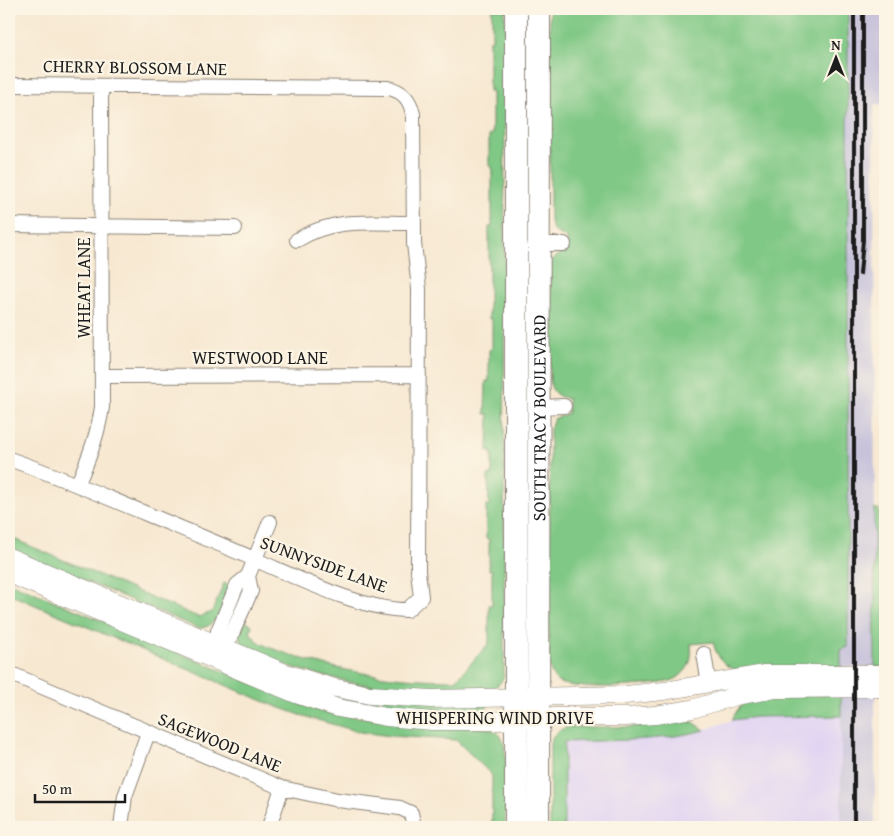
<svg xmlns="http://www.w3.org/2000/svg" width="894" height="836" viewBox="0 0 894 836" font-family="'Gentium Book Plus',serif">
	<rect width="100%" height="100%" fill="#fcf5e5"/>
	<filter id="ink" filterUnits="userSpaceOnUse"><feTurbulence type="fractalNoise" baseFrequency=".02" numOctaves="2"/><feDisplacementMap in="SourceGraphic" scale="10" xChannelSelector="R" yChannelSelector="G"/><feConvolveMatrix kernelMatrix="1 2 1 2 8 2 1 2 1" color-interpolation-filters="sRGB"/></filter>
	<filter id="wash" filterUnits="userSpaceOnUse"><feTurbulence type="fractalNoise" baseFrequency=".0096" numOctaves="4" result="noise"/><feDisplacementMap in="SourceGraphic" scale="20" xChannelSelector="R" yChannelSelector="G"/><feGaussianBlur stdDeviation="1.12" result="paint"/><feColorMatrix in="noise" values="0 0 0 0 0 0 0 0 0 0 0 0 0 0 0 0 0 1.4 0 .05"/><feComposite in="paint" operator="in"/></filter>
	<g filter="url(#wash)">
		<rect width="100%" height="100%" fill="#f7e8d1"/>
		<path fill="#e1d4f3" d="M 841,716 L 841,827 L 564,827 L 564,742 L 618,741 L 691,734 L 732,720 L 757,717 Z"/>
		<path fill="#c5c0da" d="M 848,9 L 885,9 L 885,105 L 874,105 L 875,667 L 841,667 L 841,650 L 848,647 Z
			M 841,694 L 875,694 L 875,827 L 841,827 Z"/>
		<path fill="#80c885" stroke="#4e7250" d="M 492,9 L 505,9 L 504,676 C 497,695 474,690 458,690 C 400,692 344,684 289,666 C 273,660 258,653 243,646 L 239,636 L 244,621 L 252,625 L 250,632 C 257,645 272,648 285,653 C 341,673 397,680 456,680 L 489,643 L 489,605 L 492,605 L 492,570 L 489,570 L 489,539 L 486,539 L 486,506 L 489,506 L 488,476 L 492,475 L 492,452 L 488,452 L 489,414 L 485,414 L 486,381 L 489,381 L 489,350 L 492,349 L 492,319 L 489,319 L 489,227 L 492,227 L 492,166 L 489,166 L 489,135 L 492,135 L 492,91 L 489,91 L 489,40 L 492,40 Z
			M 550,9 L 848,9 L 848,647 L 841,650 L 841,667 L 736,670 C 723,666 716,655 713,642 L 691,644 C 692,655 691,666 683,673 C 679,678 672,681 666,682 C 648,686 572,691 558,682 C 552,678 551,671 549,665 L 550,429 L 554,419 L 568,413 L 568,399 C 557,396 552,393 550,382 L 550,267 C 552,256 559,255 568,251 L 567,238 C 558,234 552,232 550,221 Z
			M 874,509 L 879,509 L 881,536 L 885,555 L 885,667 L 875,667 Z
			M 9,537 L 198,617 L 212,612 L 224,583 L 230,585 C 224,601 219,629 198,628 L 9,549 Z
			M 9,582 L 311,708 L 335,715 L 490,729 C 495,731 499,733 502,738 C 509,752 505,809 505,827 L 489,827 L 492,826 L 492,775 L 456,740 L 391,736 L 360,732 L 303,716 L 275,706 L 9,594 Z
			M 275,673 L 487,704 L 487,708 L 484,711 L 418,711 L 343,706 Z
			M 841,694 L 841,716 L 757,717 L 732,720 C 737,709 741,704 752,698 Z
			M 684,721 L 693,722 L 705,730 C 659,742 611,740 564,742 L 564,827 L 550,827 L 550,744 C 553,734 559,729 569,727 L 630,727 Z"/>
	</g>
	<g filter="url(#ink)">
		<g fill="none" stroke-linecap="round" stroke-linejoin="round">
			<g stroke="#8a8276" stroke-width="16">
				<path id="minor" d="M 9,85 L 388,88 C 403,91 410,99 413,114 L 414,243 L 419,289 L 418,571 L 421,597 L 407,610 C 362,610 298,578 256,560 C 220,544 183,529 147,514 C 101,495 56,475 9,459
					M 9,225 L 235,228
					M 297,240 C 334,217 371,223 413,223
					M 539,244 L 564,244
					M 102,376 L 419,375
					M 539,407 L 564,406
					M 77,485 C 89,459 98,435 102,407 L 101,86
					M 219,645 L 231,636 L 251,591 L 248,576
					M 216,652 L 219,645 L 218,631 L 237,585 L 248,576 L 270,522
					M 704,654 L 709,684
					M 9,673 L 282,788 L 338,800 L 400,808 L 411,813 L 414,827
					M 121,827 L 125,796 L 148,733
					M 269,827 L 282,788"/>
			</g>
			<g stroke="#8a8276" stroke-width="19">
				<path id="tertiary" d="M 9,557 L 283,672 L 331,687 L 370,695 L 431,699 L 625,695 L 664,691 L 763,674 L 885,674
					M 9,574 L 296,694 L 338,708 L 386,717 L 432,721 L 498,721 L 555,717 L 625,717 L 655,715 L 692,709 L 736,696 L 776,689 L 885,688"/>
			</g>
			<g stroke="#8a8276" stroke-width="24">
				<g id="primary">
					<path d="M 516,9 L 516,827"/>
					<path id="s1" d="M 538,827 L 539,9"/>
				</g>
			</g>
			<use href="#minor" stroke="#fff" stroke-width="14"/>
			<use href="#tertiary" stroke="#fff" stroke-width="18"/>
			<use href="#primary" stroke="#fff" stroke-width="22"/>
			<path stroke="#1c1c1c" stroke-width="4" d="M 860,274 L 863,240 L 863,9
				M 854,827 L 854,9"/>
		</g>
	</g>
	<g text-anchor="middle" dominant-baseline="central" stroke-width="4.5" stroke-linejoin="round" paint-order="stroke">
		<g font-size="18" fill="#1c1c1c" stroke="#fcf5e5">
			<text transform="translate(135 67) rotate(1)">CHERRY BLOSSOM LANE</text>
			<text transform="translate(83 288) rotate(-90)">WHEAT LANE</text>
			<text x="260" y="357">WESTWOOD LANE</text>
			<text stroke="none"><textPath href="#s1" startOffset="409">SOUTH TRACY BOULEVARD</textPath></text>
			<text transform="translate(324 564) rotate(20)">SUNNYSIDE LANE</text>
			<text x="495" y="717">WHISPERING WIND DRIVE</text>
			<text transform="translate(220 742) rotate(22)">SAGEWOOD LANE</text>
		</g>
	</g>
	<rect width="894" height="836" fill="none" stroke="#fcf5e5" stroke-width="30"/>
	<g transform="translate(836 58)" stroke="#fcf5e5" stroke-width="4" paint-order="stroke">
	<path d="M0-4L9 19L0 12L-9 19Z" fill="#1c1c1c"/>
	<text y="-8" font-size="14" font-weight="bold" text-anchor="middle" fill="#1c1c1c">N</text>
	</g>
	<path d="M35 794v8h90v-8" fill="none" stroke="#1c1c1c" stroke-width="2.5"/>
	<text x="42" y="794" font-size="15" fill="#1c1c1c" stroke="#fcf5e5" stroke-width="4" paint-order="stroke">50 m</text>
</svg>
